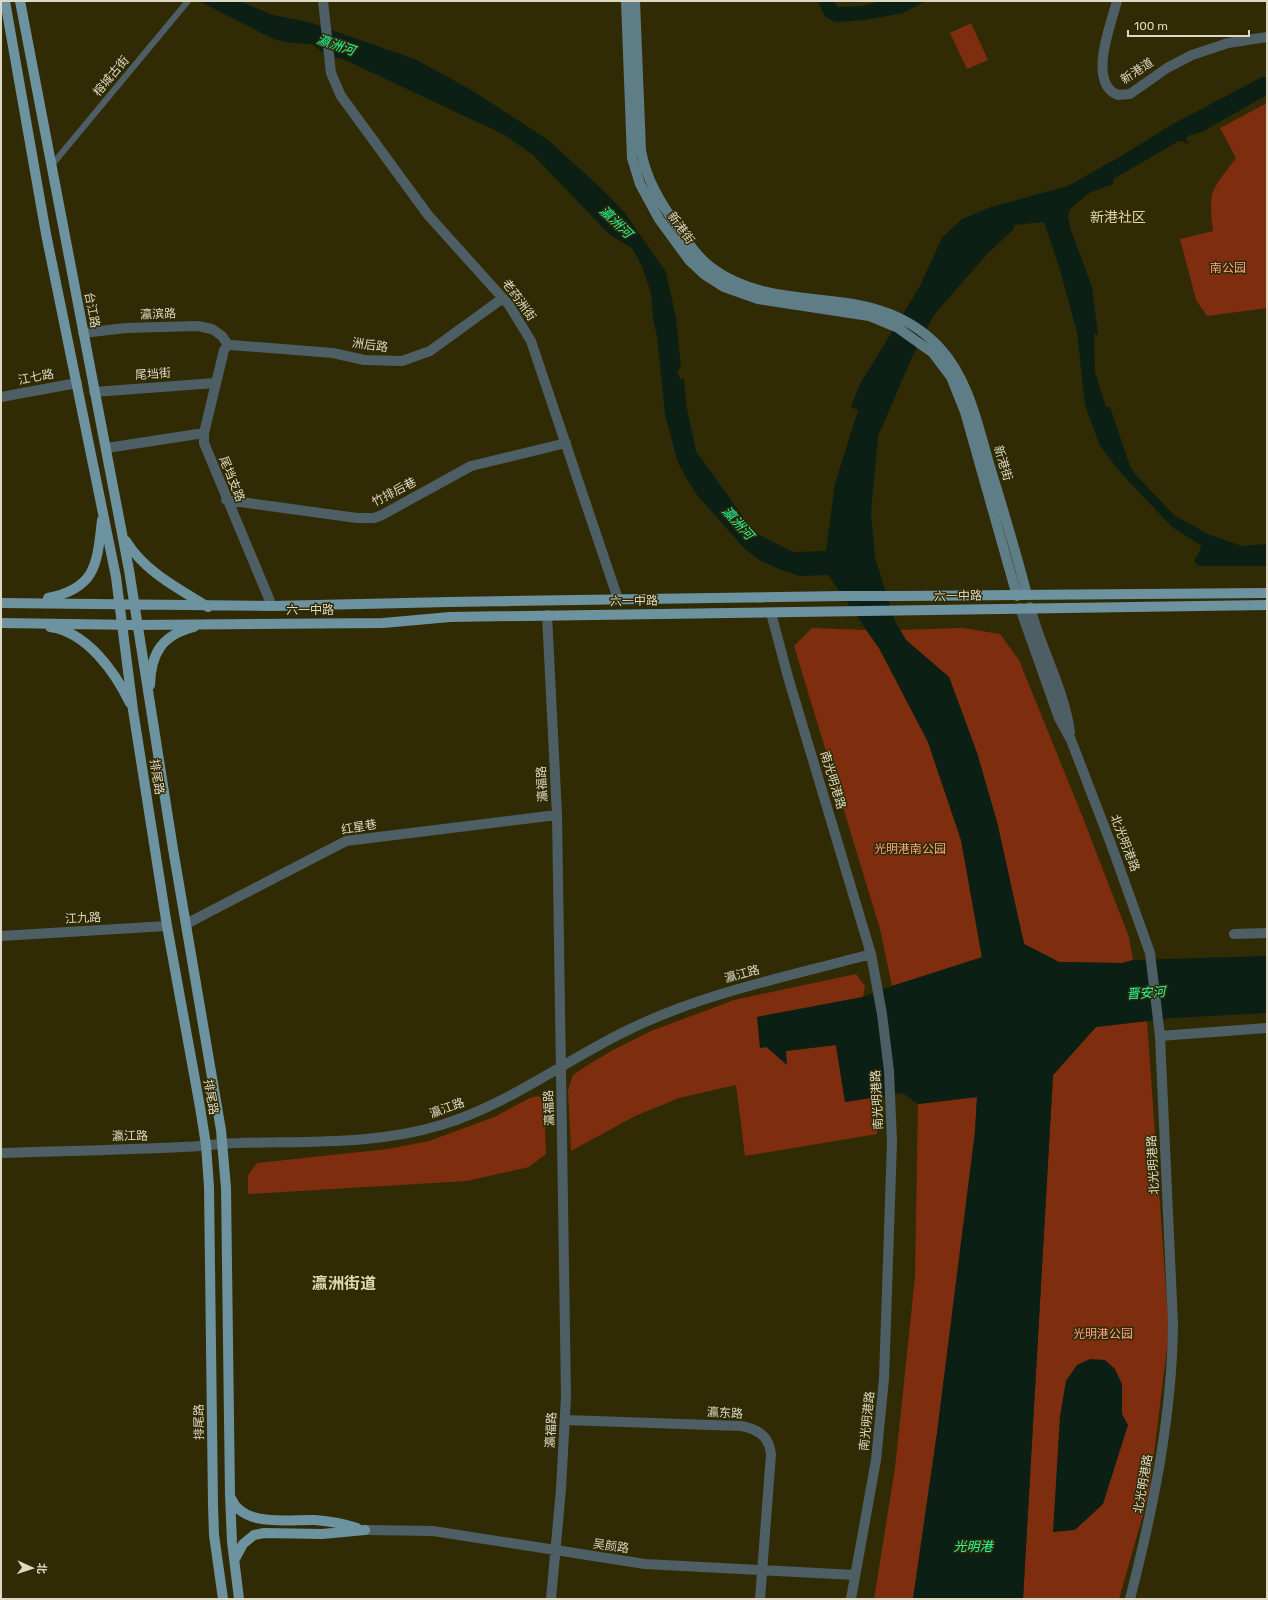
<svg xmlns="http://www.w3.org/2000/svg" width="1268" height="1600" viewBox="0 0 1268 1600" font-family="Rubik,'Noto Sans SC',sans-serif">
	<rect width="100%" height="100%" fill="#312b05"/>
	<path fill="#7e2d0f" d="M 971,23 L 988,60 L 967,69 L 950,33 Z
		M 1267,103 L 1267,308 L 1207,316 L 1196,300 L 1180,239 L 1213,231 C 1208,188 1211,192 1236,158 L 1220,128 Z
		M 812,628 L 866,630 L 879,648 L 928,742 L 961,840 L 982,958 L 892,986 L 880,929 L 794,646 Z
		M 963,628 L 1000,634 L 1019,660 L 1081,813 L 1129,937 L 1133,960 L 1122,963 L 1059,962 L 1024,944 L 997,822 L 977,753 L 949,677 L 906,640 L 900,630 Z
		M 856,974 L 865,986 L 863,997 L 757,1017 L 766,1047 L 786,1064 L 785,1051 L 836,1045 L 845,1102 L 875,1097 L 877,1134 L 745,1156 L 736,1085 L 679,1098 L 635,1116 L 571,1151 L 568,1090 L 573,1075 L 586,1066 L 613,1050 L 651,1031 L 734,1000 Z
		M 1147,1021 L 1169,1332 L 1149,1494 L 1119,1599 L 1023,1599 L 1053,1075 L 1096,1027 Z
		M 537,1096 L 540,1097 L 544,1102 L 546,1154 L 529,1167 L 467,1181 L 248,1194 L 248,1175 L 257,1163 L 388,1149 L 429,1141 L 494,1117 L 530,1098 Z
		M 977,1097 L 975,1132 L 937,1433 L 913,1599 L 874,1599 L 895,1468 L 915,1277 L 918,1104 Z"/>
	<path fill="#0b1f14" d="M 199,1 L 239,1 L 273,15 L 312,23 L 417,60 L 473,91 L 548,140 L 604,191 L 625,213 L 666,272 L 676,318 L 681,368 L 677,371 L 680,379 L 684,379 L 686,404 L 696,451 L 753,531 L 759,535 L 793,552 L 826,551 L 835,484 L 858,410 L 851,407 L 860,384 L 919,288 L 942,238 L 962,219 L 991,207 L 1068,186 L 1121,156 L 1173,124 L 1262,77 L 1267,77 L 1267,95 L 1202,132 L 1190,135 L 1186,138 L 1188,145 L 1183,141 L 1179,141 L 1113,179 L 1113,184 L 1089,193 L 1070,209 L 1068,216 L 1070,227 L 1092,287 L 1098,335 L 1094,334 L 1095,372 L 1106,407 L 1110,407 L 1130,466 L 1134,473 L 1174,515 L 1210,535 L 1242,546 L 1267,544 L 1267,566 L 1198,566 L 1194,561 L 1202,546 L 1172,527 L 1120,472 L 1100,446 L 1085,405 L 1077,332 L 1060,270 L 1044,222 L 1014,225 L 1013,230 L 987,254 L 934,315 L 913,355 L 878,436 L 871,513 L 875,558 L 895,621 L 906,640 L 949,677 L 977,753 L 997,822 L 1024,944 L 1059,962 L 1122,963 L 1133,960 L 1267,956 L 1267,1013 L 1173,1018 L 1096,1027 L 1053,1075 L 1023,1599 L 913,1599 L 937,1433 L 975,1132 L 977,1097 L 918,1104 L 903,1093 L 845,1102 L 836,1045 L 786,1051 L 787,1065 L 767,1047 L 760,1048 L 757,1017 L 863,997 L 892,986 L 982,957 L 961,840 L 928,742 L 879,648 L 828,575 L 800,576 L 784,571 L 761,561 L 745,549 L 697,495 L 688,481 L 678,463 L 665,414 L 657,336 L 653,320 L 651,293 L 642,266 L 632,248 L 610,235 L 533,155 L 505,135 L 343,59 L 328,56 L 312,44 L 291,43 L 273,39 Z
		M 818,1 L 833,1 L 838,7 L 862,6 L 881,1 L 926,1 L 903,13 L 866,20 L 835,22 L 825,17 Z
		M 1090,1359 L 1105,1360 L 1115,1369 L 1122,1384 L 1122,1414 L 1128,1425 L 1103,1504 L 1075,1530 L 1053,1532 L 1060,1416 L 1066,1381 L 1077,1365 Z"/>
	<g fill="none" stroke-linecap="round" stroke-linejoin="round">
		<path stroke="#4d5f65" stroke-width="6" d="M 51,166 L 188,1"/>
		<path stroke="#4d5f65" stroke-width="10" d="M 323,1 L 331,73 L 341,96 L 428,215 L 509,305 L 531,341 L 618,599
			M 1117,1 C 1111,24 1087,83 1118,95 L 1130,94 L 1167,68 L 1192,55 L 1228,43 L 1267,37
			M 83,333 L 126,328 L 198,326 L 212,329 L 222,336 L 228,345
			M 94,392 L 215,383
			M 1,397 L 77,383
			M 107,448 L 204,433
			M 226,500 L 357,518 L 374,518 L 382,515 L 471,466 L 566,443
			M 272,606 L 204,443 L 204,433 L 224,350 L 228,345 L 231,345 L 333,353 L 364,360 L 402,361 L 430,351 L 503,298
			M 1030,607 C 1041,649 1064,689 1070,732
			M 1020,608 L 1059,718 L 1071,740 L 1111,844 L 1150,953 L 1160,1036 L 1173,1324 C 1172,1418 1153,1509 1130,1599
			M 771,613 L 788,677 L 871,954 L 882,1014 L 889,1071 L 892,1142 L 884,1379 L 876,1460 L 851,1599
			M 547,615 L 557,815 L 566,1396 L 561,1489 L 551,1599
			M 186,924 L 346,841 L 557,815
			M 1234,934 L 1267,933
			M 1,936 L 167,926
			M 1160,1036 L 1267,1028
			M 1,1153 C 62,1151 123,1150 183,1147 C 201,1147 219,1143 238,1143 C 305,1141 376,1145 441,1125 C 507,1105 563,1062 624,1032 C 702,993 787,977 871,954
			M 565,1420 L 741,1426 C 758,1429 769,1436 771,1454 L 760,1599
			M 365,1530 L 433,1531 L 645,1564 L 855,1575"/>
		<path stroke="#5f7d86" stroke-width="10" d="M 626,1 L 632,158 L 640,184 L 659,219 L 689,260 L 705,275 L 724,287 L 758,299 L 869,316 L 898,328 L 933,353 L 951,377 L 965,412 L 1017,596
			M 635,1 L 641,150 C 646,179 660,202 677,226 C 687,241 697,257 712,268 C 781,319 873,277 939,347 C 969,379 978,426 990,467 C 1003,509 1016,552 1027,595"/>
		<path stroke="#6c939f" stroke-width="10" d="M 5,1 L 46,234 L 116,577 L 133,710 L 167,926 L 200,1107 L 206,1145 L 209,1187 L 213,1505 L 214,1535 L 223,1599
			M 20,1 L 129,570 L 173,849 L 221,1130 L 226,1188 L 230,1495 L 232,1542 L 239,1599
			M 126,541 C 145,572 178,588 208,607
			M 900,596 L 1267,593
			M 48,598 C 97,588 97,563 102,520
			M 1,603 L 272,606 L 449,602 L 843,596
			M 1,623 L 137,625 L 383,623 L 450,617 L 1267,605
			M 50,627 C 87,632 115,672 130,703
			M 150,685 C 151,653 162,635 194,627
			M 231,1498 C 243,1528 289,1519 315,1520 C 328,1521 345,1524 357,1528
			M 235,1559 L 243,1544 L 254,1535 L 264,1533 L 322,1534 L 365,1530"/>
		<path stroke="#6c939f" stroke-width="10" d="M 843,596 L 900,596"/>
	</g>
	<g text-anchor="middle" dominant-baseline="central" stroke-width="3" stroke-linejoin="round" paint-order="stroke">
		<g font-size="12" fill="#ddd9c5" stroke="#312b05">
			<text transform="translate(1137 71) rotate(-33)">新港道</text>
			<text transform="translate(111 76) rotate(-50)">榕城古街</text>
			<text transform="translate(681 228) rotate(54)">新港街</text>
			<text transform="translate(519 300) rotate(54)">老药洲街</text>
			<text transform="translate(92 310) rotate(79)">台江路</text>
			<text transform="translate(158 314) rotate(-2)">瀛滨路</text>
			<text transform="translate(370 345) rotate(8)">洲后路</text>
			<text transform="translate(153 374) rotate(-4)">尾垱街</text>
			<text transform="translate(36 377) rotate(-11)">江七路</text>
			<text transform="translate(1003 463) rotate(73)">新港街</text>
			<text transform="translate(232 479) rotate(68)">尾垱支路</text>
			<text transform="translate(394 492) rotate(-27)">竹排后巷</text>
			<text transform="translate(958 596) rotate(-1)">六一中路</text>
			<text transform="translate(634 601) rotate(-1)">六一中路</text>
			<text x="310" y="610">六一中路</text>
			<text transform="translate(157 777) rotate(81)">排尾路</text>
			<text transform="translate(833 780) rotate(73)">南光明港路</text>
			<text transform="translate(542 784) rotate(-93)">瀛福路</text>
			<text transform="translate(359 827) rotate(-10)">红星巷</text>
			<text transform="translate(1125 843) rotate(69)">北光明港路</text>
			<text transform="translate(83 918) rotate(-3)">江九路</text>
			<text transform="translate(742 974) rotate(-15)">瀛江路</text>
			<text transform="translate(211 1097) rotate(80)">排尾路</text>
			<text transform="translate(877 1100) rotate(-93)">南光明港路</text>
			<text transform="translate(447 1108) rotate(-20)">瀛江路</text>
			<text transform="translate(549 1108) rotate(-92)">瀛福路</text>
			<text transform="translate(130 1136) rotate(-1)">瀛江路</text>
			<text transform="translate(1153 1165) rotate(-93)">北光明港路</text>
			<text transform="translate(725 1413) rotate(3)">瀛东路</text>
			<text transform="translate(867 1421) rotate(-84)">南光明港路</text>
			<text transform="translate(199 1422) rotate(-91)">排尾路</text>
			<text transform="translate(551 1430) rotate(-87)">瀛福路</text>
			<text transform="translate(1143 1484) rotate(-80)">北光明港路</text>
			<text transform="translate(611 1546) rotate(8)">吴颜路</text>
		</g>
		<g font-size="12" fill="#ffa385" stroke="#312b05">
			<text x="1228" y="268">南公园</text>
			<text x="910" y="849">光明港南公园</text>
			<text x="1103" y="1334">光明港公园</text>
		</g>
		<g font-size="13" font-style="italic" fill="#20faa3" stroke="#312b05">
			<text transform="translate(336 45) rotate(19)">瀛洲河</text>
			<text transform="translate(616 222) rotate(44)">瀛洲河</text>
			<text transform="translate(738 523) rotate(48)">瀛洲河</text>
			<text transform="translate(1146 993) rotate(-4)">晋安河</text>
			<text x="973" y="1546">光明港</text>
		</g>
		<g font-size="14" fill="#dfd7af" stroke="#312b05">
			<text x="1118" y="217">新港社区</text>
		</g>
		<g font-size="16" font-weight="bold" fill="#dfd7af" stroke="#312b05">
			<text x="344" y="1283">瀛洲街道</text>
		</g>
	</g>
	<rect width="1268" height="1600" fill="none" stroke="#ddd9c5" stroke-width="4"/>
	<g transform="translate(32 1568) rotate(93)" stroke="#312b05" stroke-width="3" paint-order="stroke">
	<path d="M0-3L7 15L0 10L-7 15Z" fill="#ddd9c5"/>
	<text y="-6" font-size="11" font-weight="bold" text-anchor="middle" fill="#ddd9c5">北</text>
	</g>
	<path d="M1128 30v6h121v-6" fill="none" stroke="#ddd9c5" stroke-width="2"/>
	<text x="1134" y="30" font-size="12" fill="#ddd9c5" stroke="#312b05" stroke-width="3" paint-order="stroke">100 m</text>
</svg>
